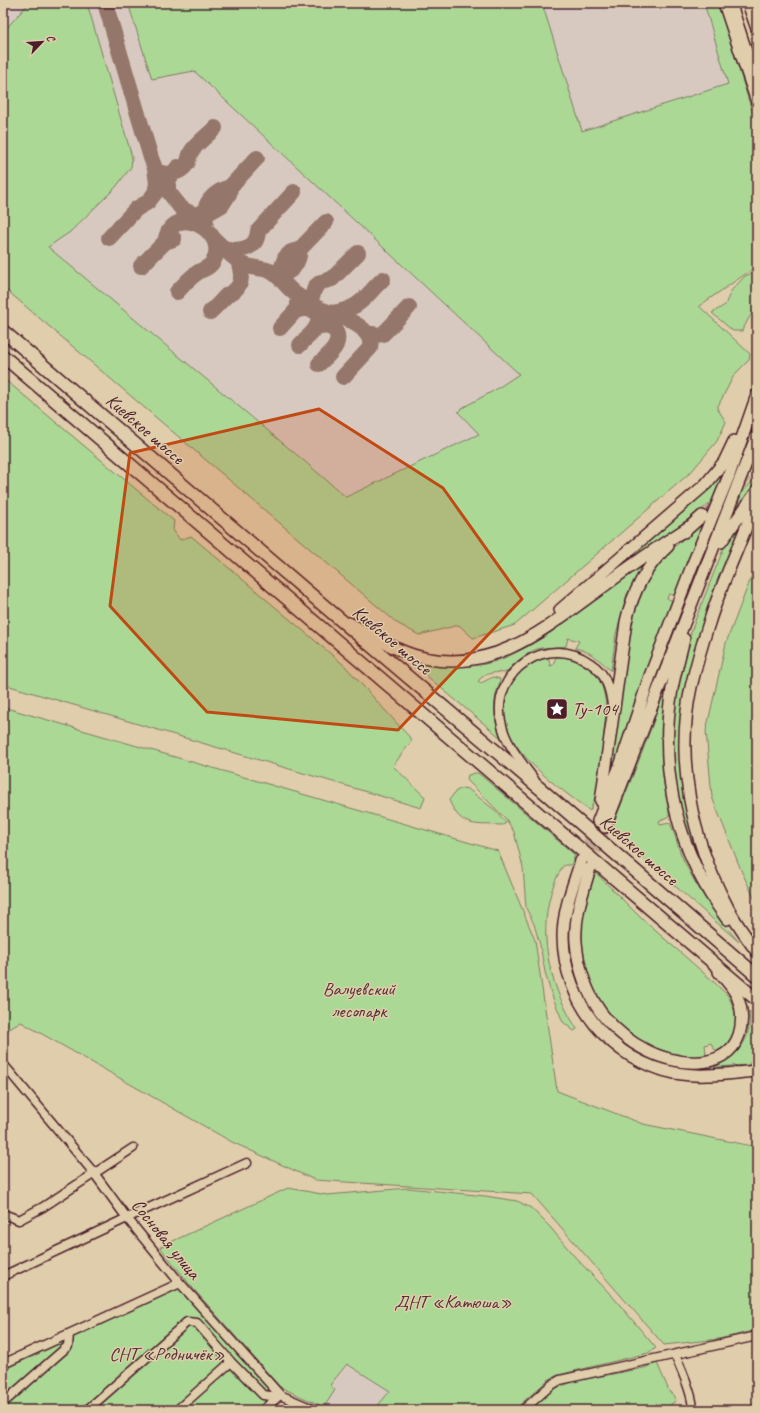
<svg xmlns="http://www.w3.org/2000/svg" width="760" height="1413" viewBox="0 0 760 1413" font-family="Caveat,sans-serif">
	<rect width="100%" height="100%" fill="#e0cdab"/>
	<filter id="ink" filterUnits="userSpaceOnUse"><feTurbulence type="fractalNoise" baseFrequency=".025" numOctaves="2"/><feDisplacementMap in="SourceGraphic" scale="8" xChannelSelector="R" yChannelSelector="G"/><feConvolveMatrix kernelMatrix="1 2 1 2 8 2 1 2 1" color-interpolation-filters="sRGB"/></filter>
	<g filter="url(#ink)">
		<path fill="#d8c9c0" d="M 3,3 L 704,3 L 757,176 L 757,266 L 699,306 L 750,354 L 749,360 L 532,409 L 346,497 L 303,460 L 47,247 L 3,166 Z
			M 347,1364 L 390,1391 L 374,1410 L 335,1410 L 326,1404 L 334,1391 L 330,1386 Z"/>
		<path fill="#acd896" stroke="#7b7c60" d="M 29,3 L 87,3 L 132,157 L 131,167 L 116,187 L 70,232 L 48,247 L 303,460 L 346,497 L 479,434 L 458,412 L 462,408 L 495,390 L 519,374 L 194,71 L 152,79 L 128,3 L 542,3 L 582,131 L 728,84 L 704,3 L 718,3 L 757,127 L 757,266 L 699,306 L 750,354 L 749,360 L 734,375 L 717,408 L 726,422 L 717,441 L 691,472 L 515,625 L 473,638 L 459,625 L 419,635 L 397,623 L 3,287 L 3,32 Z
			M 757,271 L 757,309 L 750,316 L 742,331 L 733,331 L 712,313 L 725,305 L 731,291 L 745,276 Z
			M 3,378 L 174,521 L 173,530 L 180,540 L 191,536 L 345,666 L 412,740 L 393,766 L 425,797 L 421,808 L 3,684 Z
			M 724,471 L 725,471 L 713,501 L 589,591 Z
			M 757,476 L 757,481 L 755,486 L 736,512 L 741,494 Z
			M 751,503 L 701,634 L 680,749 L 716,893 L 701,869 L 679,807 L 671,746 L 680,664 L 696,618 L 728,537 Z
			M 705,522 L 677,596 L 669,594 L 667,598 L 674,602 L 611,772 L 626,652 L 633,613 L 642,587 L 663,557 L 689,534 Z
			M 647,561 L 648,562 L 627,594 L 616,634 L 611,671 C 600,660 590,651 575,648 L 579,641 L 568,638 L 566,646 C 558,648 549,647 541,648 C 527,651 515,663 505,673 C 495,672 486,672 478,681 L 481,683 L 493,677 L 500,679 C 500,685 497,689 496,694 C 493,710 495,723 501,738 L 404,657 C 429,665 453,670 479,665 C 515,660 544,634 572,614 C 597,597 622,579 647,561 Z
			M 757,562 L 757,904 L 741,870 L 712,797 L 706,731 L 726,643 Z
			M 546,657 L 549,659 L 550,666 L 553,665 L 555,659 L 557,657 C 591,658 606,680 606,712 L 599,786 L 590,811 C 555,784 480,737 511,684 C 518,671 531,660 546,657 Z
			M 666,687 C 659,729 660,770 669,812 L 669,816 L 659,821 L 660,825 L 670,823 C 674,832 677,842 680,852 C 694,885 715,915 739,942 L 611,830 L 643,750 Z
			M 3,707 L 498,851 L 535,940 L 557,1091 L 643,1124 L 757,1147 L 757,1330 L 719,1339 L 664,1345 L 532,1194 L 315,1180 L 232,1142 L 21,1022 L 3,1033 Z
			M 475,773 L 478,773 L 575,855 L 571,865 L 565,865 L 562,867 C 537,911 543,964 565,1008 C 568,1015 573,1022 577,1029 L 574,1031 L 563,1022 L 551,993 L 545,972 L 540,945 L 534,924 L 526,908 L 523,867 L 514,832 L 506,819 L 467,780 L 468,775 Z
			M 463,788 L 468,789 L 496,811 L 506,823 L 503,825 C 476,824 461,829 449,800 L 456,791 Z
			M 595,872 L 642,919 L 714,982 L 729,997 L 736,1014 L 735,1031 L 728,1043 L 724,1047 L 717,1051 L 714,1049 L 711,1043 L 705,1045 L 706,1054 C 695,1060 672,1054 661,1050 C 651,1047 643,1042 634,1036 C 600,1012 581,973 582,931 C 582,911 590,891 595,872 Z
			M 749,1012 L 757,1019 L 757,1058 L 752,1059 L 749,1065 L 714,1067 C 737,1057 753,1039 749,1012 Z
			M 288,1188 L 327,1195 L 408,1188 L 485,1196 L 517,1201 L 531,1208 L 550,1227 L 574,1256 L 613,1297 L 656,1348 L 648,1353 L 558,1375 L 548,1380 L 514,1410 L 374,1410 L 390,1391 L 347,1364 L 330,1385 L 335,1390 L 324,1407 L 280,1387 L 191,1286 L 160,1247 Z
			M 181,1287 L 274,1392 L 268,1410 L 3,1410 L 3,1370 Z
			M 657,1363 L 670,1393 L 672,1393 L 676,1401 L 671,1404 L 674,1410 L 529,1410 L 556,1388 L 576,1381 L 644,1368 Z"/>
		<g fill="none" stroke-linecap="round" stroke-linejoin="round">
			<path stroke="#95766b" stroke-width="16" d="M 105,3 L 151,158 L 156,171 C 167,176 180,174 187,164 C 189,160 189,156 191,152 C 195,145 209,134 215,128
				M 178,167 L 168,180 L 168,191 L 171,195 L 181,208 L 188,212 L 193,214 L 208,213 L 222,205 L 229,194 L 230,187 L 257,158
				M 206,222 C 201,203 214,192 230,187
				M 109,238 L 136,209 L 148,202 L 155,193 L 157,183 L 155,169
				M 214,239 C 222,247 231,256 241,263 C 250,269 261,267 270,271 C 281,276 287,289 297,295 C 304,300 311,305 318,308 C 333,315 375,324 370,348 L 343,377
				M 165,242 C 173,198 233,234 212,263 C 208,269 202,269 197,273 C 189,278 183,286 177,292
				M 224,248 C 239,252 257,250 258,231 L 294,192
				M 141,266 L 165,242 L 174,239
				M 276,275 C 292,274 299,264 300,249
				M 282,281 L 281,269 L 285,258 L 291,252 L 300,249 L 326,222
				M 296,311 C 310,305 325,314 315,329 C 311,335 304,340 300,345
				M 210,312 C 216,307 221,301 226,296 C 229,293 232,293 235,290 C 244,282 241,271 238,260
				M 314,312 L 311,300 L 315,287 L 321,282 L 332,279 L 358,253
				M 332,313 C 362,308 363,298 383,279
				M 280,328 L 298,308 L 298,302
				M 315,329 C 328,323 342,329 336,345 C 333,352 324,359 319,364
				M 365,332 L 376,335 L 383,334 L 409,307"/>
			<path stroke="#c2aa91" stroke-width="11" stroke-dasharray="11 5.5" stroke-linecap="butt" d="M 702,516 L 739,485 L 757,464
				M 581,861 L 598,821
				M 590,867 L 605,827"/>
			<g stroke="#4a1f2b" stroke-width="11">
				<path id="minor" d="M 732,3 L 757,80
					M 534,779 C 521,761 505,744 501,721 C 491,671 548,632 590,663 C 598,668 604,675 607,684 C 610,691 611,698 612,705
					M 3,1064 L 94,1173 L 127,1218 L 180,1283 L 280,1395 L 315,1410
					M 3,1214 L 19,1220 L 43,1207 L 133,1148
					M 3,1276 L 127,1218 L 247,1163
					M 675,1355 C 681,1368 693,1396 693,1410
					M 3,1364 L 180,1283
					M 3,1403 L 68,1346 L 69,1334
					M 87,1410 L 187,1322 L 197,1323 L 231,1362 L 263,1395 L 271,1396 L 280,1395
					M 177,1410 L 231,1362
					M 263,1410 L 280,1395
					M 523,1410 L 550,1386 L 560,1380 L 757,1336
					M 754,1410 L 757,1408"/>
			</g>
			<g stroke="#4a1f2b" stroke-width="14">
				<path id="major" d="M 724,3 L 757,102
					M 748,3 L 757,29
					M 757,499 C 742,541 722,581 709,623 C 702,644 696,666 691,687 C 675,761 692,839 726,904 C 734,921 746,937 757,952
					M 684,532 L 702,516
					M 721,542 L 757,491
					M 560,610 L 706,484 L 724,462 L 734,441
					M 349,623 C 375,637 400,654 429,659 C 498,671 548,626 600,589 C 629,567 659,546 689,527
					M 684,639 C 680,655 675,672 672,689 C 658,772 677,851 727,919
					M 601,801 L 626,622 C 632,594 646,566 668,546
					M 598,821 L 621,763 L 650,676 L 692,566 L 728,478 L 757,395
					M 605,827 L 757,435
					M 581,861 C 573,886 563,910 563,937 C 564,1002 611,1061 675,1073 C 703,1078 730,1073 757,1071
					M 590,868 C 583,892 574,917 576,942 C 578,969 588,998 606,1019 C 617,1031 630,1042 644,1049 C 672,1065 726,1073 739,1035 C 743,1022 742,1008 737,996 C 733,987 725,979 719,972"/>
			</g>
			<g stroke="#4a1f2b" stroke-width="15">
				<path id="highway" d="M 3,331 L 336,616 L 543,791 L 757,976
					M 3,356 L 757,1000"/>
			</g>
			<use href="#minor" stroke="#e0cdab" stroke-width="8"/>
			<use href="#major" stroke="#e0cdab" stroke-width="11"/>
			<use href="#highway" stroke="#e0cdab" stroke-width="12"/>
		</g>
	</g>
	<path fill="#c04a14" fill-opacity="0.2" stroke="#c04a14" stroke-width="3" stroke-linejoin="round" d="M 319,409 L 443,488 L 522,599 L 398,730 L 207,712 L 110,606 L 130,453 Z"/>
	<defs>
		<g id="sight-square" transform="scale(1.15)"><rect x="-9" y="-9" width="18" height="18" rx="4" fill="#4a1f2b" stroke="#e0cdab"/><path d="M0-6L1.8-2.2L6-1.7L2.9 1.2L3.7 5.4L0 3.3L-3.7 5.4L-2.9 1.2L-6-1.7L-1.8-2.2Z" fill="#fff"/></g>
	</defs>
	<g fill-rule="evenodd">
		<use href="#sight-square" x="557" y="709"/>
	</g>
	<g text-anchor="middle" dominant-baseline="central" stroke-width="3" stroke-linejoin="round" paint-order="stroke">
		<g font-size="19" fill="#4a1f2b" stroke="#e0cdab">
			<text transform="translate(145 429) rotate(41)">Киевское шоссе</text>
			<text transform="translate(392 640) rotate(40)">Киевское шоссе</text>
			<text transform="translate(639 850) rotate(41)">Киевское шоссе</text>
			<text transform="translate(166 1239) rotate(51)">Сосновая улица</text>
		</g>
		<g font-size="19" fill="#4a1f2b" stroke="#e0cdab" text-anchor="start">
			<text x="572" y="709">Ту-104</text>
		</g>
		<g font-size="19" fill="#543236" stroke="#e0cdab">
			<text x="359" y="989">Валуевский<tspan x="359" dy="22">лесопарк</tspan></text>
			<text x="453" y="1302">ДНТ «Катюша»</text>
			<text x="167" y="1354">СНТ «Родничёк»</text>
		</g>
	</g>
	<rect width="760" height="1413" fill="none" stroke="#e0cdab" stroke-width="16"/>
	<rect x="8" y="8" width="744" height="1397" fill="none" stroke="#4a1f2b" stroke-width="1.5" filter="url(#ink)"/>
	<g transform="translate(42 42) rotate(65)" stroke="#e0cdab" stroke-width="3" paint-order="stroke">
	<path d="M0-3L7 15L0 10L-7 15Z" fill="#4a1f2b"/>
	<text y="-6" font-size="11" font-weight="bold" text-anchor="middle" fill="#4a1f2b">С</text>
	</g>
</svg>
